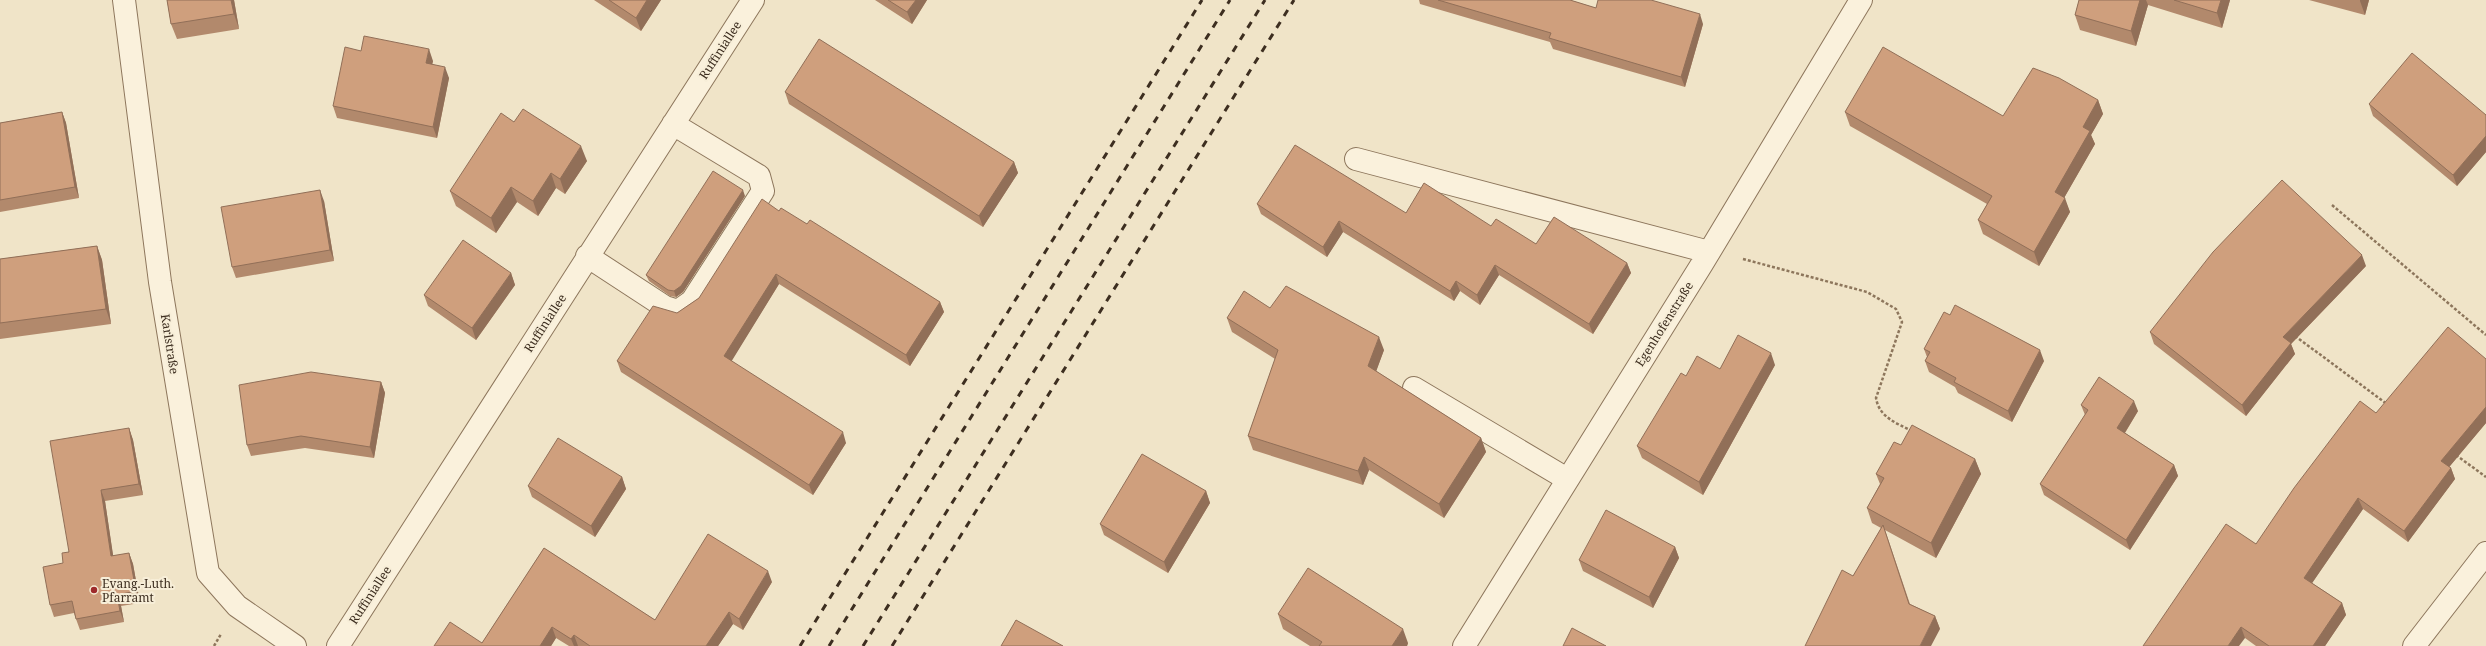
<svg xmlns="http://www.w3.org/2000/svg" width="2486" height="646" viewBox="0 0 2486 646" font-family="'Noto Serif',serif">
	<rect width="100%" height="100%" fill="#f0e4c8"/>
	<g fill="none" stroke-linecap="round" stroke-linejoin="round">
		<g stroke="#8d765c" stroke-width="24">
			<path id="minor" d="M 124,0 L 160,282 L 208,573 L 237,606 L 295,646
				M 1356,159 L 1709,252
				M 587,256 L 665,307 L 678,311 L 692,301 L 763,191 L 759,176 L 673,124
				M 1414,388 L 1567,479
				M 338,646 L 753,0
				M 1464,646 L 1702,264 L 1861,0
				M 2414,646 L 2486,553"/>
		</g>
		<path stroke="#8d765c" stroke-width="2.5" stroke-dasharray="3 2" stroke-linecap="butt" d="M 2332,205 L 2486,335
			M 1743,259 L 1867,292 L 1896,309 L 1902,322 L 1876,398 C 1879,417 1896,423 1912,431
			M 2295,336 L 2387,404
			M 2456,455 L 2486,477
			M 214,646 L 221,634"/>
		<use href="#minor" stroke="#faf1dc" stroke-width="22"/>
		<path stroke="#3d2e20" stroke-width="3" stroke-dasharray="7 7" stroke-linecap="butt" d="M 800,646 L 1202,0
			M 829,646 L 1230,0
			M 863,646 L 1265,0
			M 892,646 L 1294,0"/>
	</g>
	<path fill="#b2896c" d="M 167,0 L 234,0 L 239,29 L 177,39 L 171,24 Z
		M 594,0 L 661,0 L 641,31 Z
		M 875,0 L 927,0 L 912,24 Z
		M 1419,0 L 1570,0 L 1596,8 L 1703,24 L 1685,87 L 1553,49 L 1550,42 L 1420,4 Z
		M 2079,0 L 2230,0 L 2222,28 L 2148,5 L 2136,46 L 2080,30 L 2075,15 Z
		M 2309,0 L 2369,0 L 2365,15 Z
		M 361,51 L 433,61 L 432,64 L 449,78 L 437,138 L 337,118 L 333,106 Z
		M 785,92 L 1014,162 L 1018,173 L 983,227 L 789,104 Z
		M 2098,100 L 2103,114 L 2091,135 L 2095,144 L 2064,198 L 2070,212 L 2039,266 L 1983,234 L 1978,220 L 1987,204 L 1850,126 L 1845,112 L 2003,116 Z
		M 2369,104 L 2486,115 L 2486,152 L 2457,186 L 2373,116 Z
		M 62,112 L 66,123 L 79,198 L 0,212 L 0,123 Z
		M 514,122 L 587,161 L 565,194 L 556,188 L 538,216 L 517,202 L 496,233 L 456,206 L 450,191 Z
		M 745,196 L 683,292 L 676,297 L 670,296 L 649,281 L 646,275 Z
		M 324,201 L 334,261 L 236,278 L 232,267 Z
		M 1257,204 L 1491,226 L 1536,244 L 1627,263 L 1631,273 L 1593,334 L 1499,275 L 1480,305 L 1460,291 L 1454,301 L 1343,232 L 1327,257 L 1261,214 Z
		M 779,211 L 807,224 L 940,302 L 944,312 L 910,366 L 779,284 L 731,361 L 846,443 L 813,495 L 621,372 L 617,361 L 677,313 L 699,298 Z
		M 97,246 L 102,260 L 111,324 L 0,339 L 0,259 Z
		M 2366,266 L 2291,344 L 2295,354 L 2246,416 L 2154,344 L 2150,332 Z
		M 511,273 L 515,285 L 476,340 L 428,306 L 424,295 Z
		M 1270,308 L 1384,350 L 1376,371 L 1481,438 L 1486,452 L 1444,518 L 1369,470 L 1363,485 L 1253,450 L 1248,436 L 1275,359 L 1232,332 L 1227,318 Z
		M 1950,315 L 2044,361 L 2012,422 L 1958,393 L 1955,387 L 1929,372 L 1925,361 L 1927,357 L 1924,349 Z
		M 2486,359 L 2486,423 L 2449,467 L 2451,468 L 2455,479 L 2408,542 L 2363,509 L 2312,583 L 2342,603 L 2346,615 L 2325,646 L 2256,646 L 2245,638 L 2143,646 L 2256,544 L 2376,413 Z
		M 1775,365 L 1703,495 L 1642,458 L 1637,446 L 1686,376 L 1720,369 Z
		M 381,382 L 385,393 L 374,458 L 305,448 L 251,456 L 247,445 Z
		M 2081,405 L 2138,411 L 2125,433 L 2174,465 L 2178,476 L 2130,550 L 2044,495 L 2040,484 L 2085,415 Z
		M 129,428 L 133,440 L 143,495 L 105,501 L 113,556 L 129,553 L 133,564 L 140,603 L 121,606 L 124,622 L 80,630 L 76,619 L 74,613 L 54,617 L 50,605 L 63,563 Z
		M 1901,445 L 1975,459 L 1981,474 L 1936,558 L 1885,530 L 1910,604 L 1935,616 L 1940,629 L 1853,576 L 1881,528 L 1872,523 L 1867,508 L 1880,484 L 1876,474 Z
		M 622,477 L 626,489 L 595,537 L 532,497 L 528,486 Z
		M 1206,491 L 1210,503 L 1168,573 L 1104,535 L 1100,524 Z
		M 1675,547 L 1679,558 L 1653,608 L 1583,571 L 1579,560 Z
		M 544,548 L 655,620 L 772,582 L 743,630 L 733,624 L 718,646 L 569,646 L 556,638 L 551,646 L 434,646 L 482,643 Z
		M 1278,614 L 1408,643 L 1407,646 L 1310,646 L 1283,629 Z"/>
	<path fill="#916f58" d="M 231,0 L 234,0 L 239,29 L 234,14 Z
		M 647,0 L 661,0 L 641,31 L 636,18 Z
		M 916,0 L 927,0 L 912,24 L 907,12 Z
		M 2140,0 L 2146,0 L 2148,5 L 2136,46 L 2131,31 Z
		M 2221,0 L 2230,0 L 2222,28 L 2217,13 Z
		M 2360,0 L 2369,0 L 2365,15 L 2360,1 Z
		M 1700,14 L 1703,24 L 1685,87 L 1681,77 Z
		M 429,49 L 433,61 L 430,74 L 426,63 Z
		M 445,67 L 449,78 L 437,138 L 433,127 Z
		M 2098,100 L 2103,114 L 2091,135 L 2095,144 L 2060,205 L 2055,192 L 2083,127 Z
		M 62,112 L 66,123 L 79,198 L 75,187 Z
		M 2486,136 L 2486,152 L 2457,186 L 2453,175 Z
		M 581,146 L 587,161 L 565,194 L 560,179 Z
		M 1014,162 L 1018,173 L 983,227 L 979,216 Z
		M 551,173 L 556,188 L 538,216 L 533,201 Z
		M 511,187 L 517,202 L 496,233 L 491,218 Z
		M 320,190 L 324,201 L 334,261 L 330,250 Z
		M 743,190 L 745,196 L 683,292 L 676,297 L 674,291 Z
		M 2065,198 L 2070,212 L 2039,266 L 2034,252 Z
		M 1339,221 L 1343,232 L 1327,257 L 1323,247 Z
		M 97,246 L 102,260 L 111,324 L 106,309 Z
		M 2362,255 L 2366,266 L 2291,344 L 2295,354 L 2246,416 L 2242,405 L 2283,337 Z
		M 1627,263 L 1631,273 L 1593,334 L 1589,324 Z
		M 1495,265 L 1499,275 L 1480,305 L 1477,295 Z
		M 511,273 L 515,285 L 476,340 L 472,328 Z
		M 776,274 L 779,284 L 728,367 L 724,356 Z
		M 1456,281 L 1460,291 L 1454,301 L 1450,291 Z
		M 940,302 L 944,312 L 910,366 L 906,355 Z
		M 1379,337 L 1384,350 L 1373,380 L 1368,366 Z
		M 2040,350 L 2044,361 L 2012,422 L 2008,411 Z
		M 1771,353 L 1775,365 L 1703,495 L 1699,482 Z
		M 381,382 L 385,393 L 374,458 L 370,447 Z
		M 2134,401 L 2138,411 L 2121,439 L 2117,428 Z
		M 2486,407 L 2486,423 L 2445,472 L 2441,461 Z
		M 129,428 L 133,440 L 143,495 L 139,484 Z
		M 843,432 L 846,443 L 813,495 L 809,485 Z
		M 1481,438 L 1486,452 L 1444,518 L 1439,504 Z
		M 1364,457 L 1369,470 L 1363,485 L 1358,471 Z
		M 1975,459 L 1981,474 L 1936,558 L 1931,543 Z
		M 2174,465 L 2178,476 L 2130,550 L 2126,540 Z
		M 2451,468 L 2455,479 L 2408,542 L 2404,531 Z
		M 622,477 L 626,489 L 595,537 L 591,526 Z
		M 101,490 L 105,501 L 115,568 L 111,556 Z
		M 1206,491 L 1210,503 L 1168,573 L 1164,562 Z
		M 2358,498 L 2363,509 L 2308,589 L 2304,578 Z
		M 1675,547 L 1679,558 L 1653,608 L 1649,597 Z
		M 129,553 L 133,564 L 140,603 L 136,591 Z
		M 768,571 L 772,582 L 743,630 L 739,619 Z
		M 117,595 L 121,606 L 124,622 L 120,611 Z
		M 2342,603 L 2346,615 L 2325,646 L 2313,646 Z
		M 729,612 L 733,624 L 718,646 L 706,646 Z
		M 1935,616 L 1940,629 L 1931,646 L 1920,646 Z
		M 552,627 L 556,638 L 551,646 L 540,646 Z
		M 2241,627 L 2245,638 L 2239,646 L 2228,646 Z
		M 1403,629 L 1408,643 L 1407,646 L 1392,646 Z
		M 574,635 L 578,646 L 574,646 L 571,639 Z"/>
	<path fill="#cf9f7d" stroke="#916f58" d="M 167,0 L 231,0 L 234,14 L 171,24 Z
		M 609,0 L 647,0 L 636,18 Z
		M 888,0 L 916,0 L 907,12 Z
		M 1438,0 L 1570,0 L 1596,8 L 1598,0 L 1651,0 L 1700,14 L 1681,77 L 1549,38 L 1551,33 Z
		M 2079,0 L 2140,0 L 2131,31 L 2075,15 Z
		M 2174,0 L 2221,0 L 2217,13 Z
		M 364,36 L 429,49 L 426,63 L 445,67 L 433,127 L 333,106 L 345,47 L 361,51 Z
		M 819,39 L 1014,162 L 979,216 L 785,92 Z
		M 1883,47 L 2003,116 L 2033,68 L 2059,78 L 2098,100 L 2083,127 L 2090,131 L 2055,192 L 2065,198 L 2034,252 L 1978,220 L 1992,196 L 1845,112 Z
		M 2412,53 L 2486,115 L 2486,136 L 2453,175 L 2369,104 Z
		M 523,109 L 581,146 L 560,179 L 551,173 L 533,201 L 511,187 L 491,218 L 450,191 L 501,113 L 514,122 Z
		M 62,112 L 75,187 L 0,200 L 0,123 Z
		M 1295,145 L 1406,213 L 1424,183 L 1491,226 L 1496,219 L 1536,244 L 1554,217 L 1627,263 L 1589,324 L 1495,265 L 1477,295 L 1456,281 L 1450,291 L 1339,221 L 1323,247 L 1257,204 Z
		M 713,171 L 743,190 L 681,286 L 674,291 L 668,290 L 646,275 Z
		M 2282,180 L 2362,255 L 2283,337 L 2291,343 L 2242,405 L 2150,332 L 2213,252 Z
		M 320,190 L 330,250 L 232,267 L 221,207 Z
		M 762,199 L 779,211 L 781,208 L 807,224 L 810,220 L 940,302 L 906,355 L 776,274 L 724,356 L 843,432 L 809,485 L 617,361 L 653,306 L 677,313 L 699,298 Z
		M 463,240 L 511,273 L 472,328 L 424,295 Z
		M 97,246 L 106,309 L 0,323 L 0,259 Z
		M 1286,286 L 1379,337 L 1368,366 L 1481,438 L 1439,504 L 1364,457 L 1358,471 L 1248,436 L 1278,350 L 1227,318 L 1244,291 L 1270,308 Z
		M 1955,305 L 2040,350 L 2008,411 L 1954,382 L 1956,378 L 1925,361 L 1930,352 L 1924,349 L 1944,312 L 1950,315 Z
		M 2448,327 L 2486,359 L 2486,407 L 2441,461 L 2451,468 L 2404,531 L 2358,498 L 2304,578 L 2342,603 L 2313,646 L 2269,646 L 2241,627 L 2228,646 L 2143,646 L 2226,524 L 2256,544 L 2294,488 L 2360,401 L 2376,413 Z
		M 1738,335 L 1771,353 L 1699,482 L 1637,446 L 1681,373 L 1686,376 L 1697,356 L 1720,369 Z
		M 311,372 L 381,382 L 370,447 L 301,436 L 247,445 L 239,385 Z
		M 2099,377 L 2134,401 L 2117,428 L 2174,465 L 2126,540 L 2040,484 L 2088,410 L 2081,405 Z
		M 1912,425 L 1975,459 L 1931,543 L 1867,508 L 1884,478 L 1876,474 L 1894,442 L 1901,445 Z
		M 129,428 L 139,484 L 101,490 L 111,556 L 129,553 L 136,591 L 117,595 L 120,611 L 76,619 L 72,601 L 50,605 L 43,567 L 63,563 L 62,553 L 69,552 L 50,441 Z
		M 558,438 L 622,477 L 591,526 L 528,486 Z
		M 1142,454 L 1206,491 L 1164,562 L 1100,524 Z
		M 1606,510 L 1675,547 L 1649,597 L 1579,560 Z
		M 1883,525 L 1909,604 L 1935,616 L 1920,646 L 1805,646 L 1842,570 L 1853,576 Z
		M 708,534 L 768,571 L 739,619 L 729,612 L 706,646 L 590,646 L 574,635 L 571,639 L 552,627 L 540,646 L 434,646 L 450,622 L 482,643 L 544,548 L 655,620 Z
		M 1308,568 L 1403,629 L 1392,646 L 1319,646 L 1322,642 L 1278,614 Z
		M 1016,620 L 1063,646 L 1001,646 Z
		M 1572,628 L 1606,646 L 1563,646 Z"/>
	<circle fill="#9e2a2b" stroke="#f7eed8" stroke-width="1.5" cx="94" cy="590" r="4"/>
	<g text-anchor="middle" dominant-baseline="central" stroke-width="4" stroke-linejoin="round" paint-order="stroke">
		<g font-size="12" fill="#3d2e20" stroke="#f7eed8">
			<text transform="translate(720 50) rotate(-57)">Ruffiniallee</text>
			<text transform="translate(545 323) rotate(-57)">Ruffiniallee</text>
			<text transform="translate(1664 324) rotate(-58)">Egenhofenstraße</text>
			<text transform="translate(170 344) rotate(81)">Karlstraße</text>
			<text transform="translate(370 595) rotate(-57)">Ruffiniallee</text>
		</g>
		<g font-size="12" fill="#3d2e20" stroke="#f7eed8" text-anchor="start">
			<text x="102" y="583">Evang.-Luth.<tspan x="102" dy="14">Pfarramt</tspan></text>
		</g>
	</g>
</svg>
